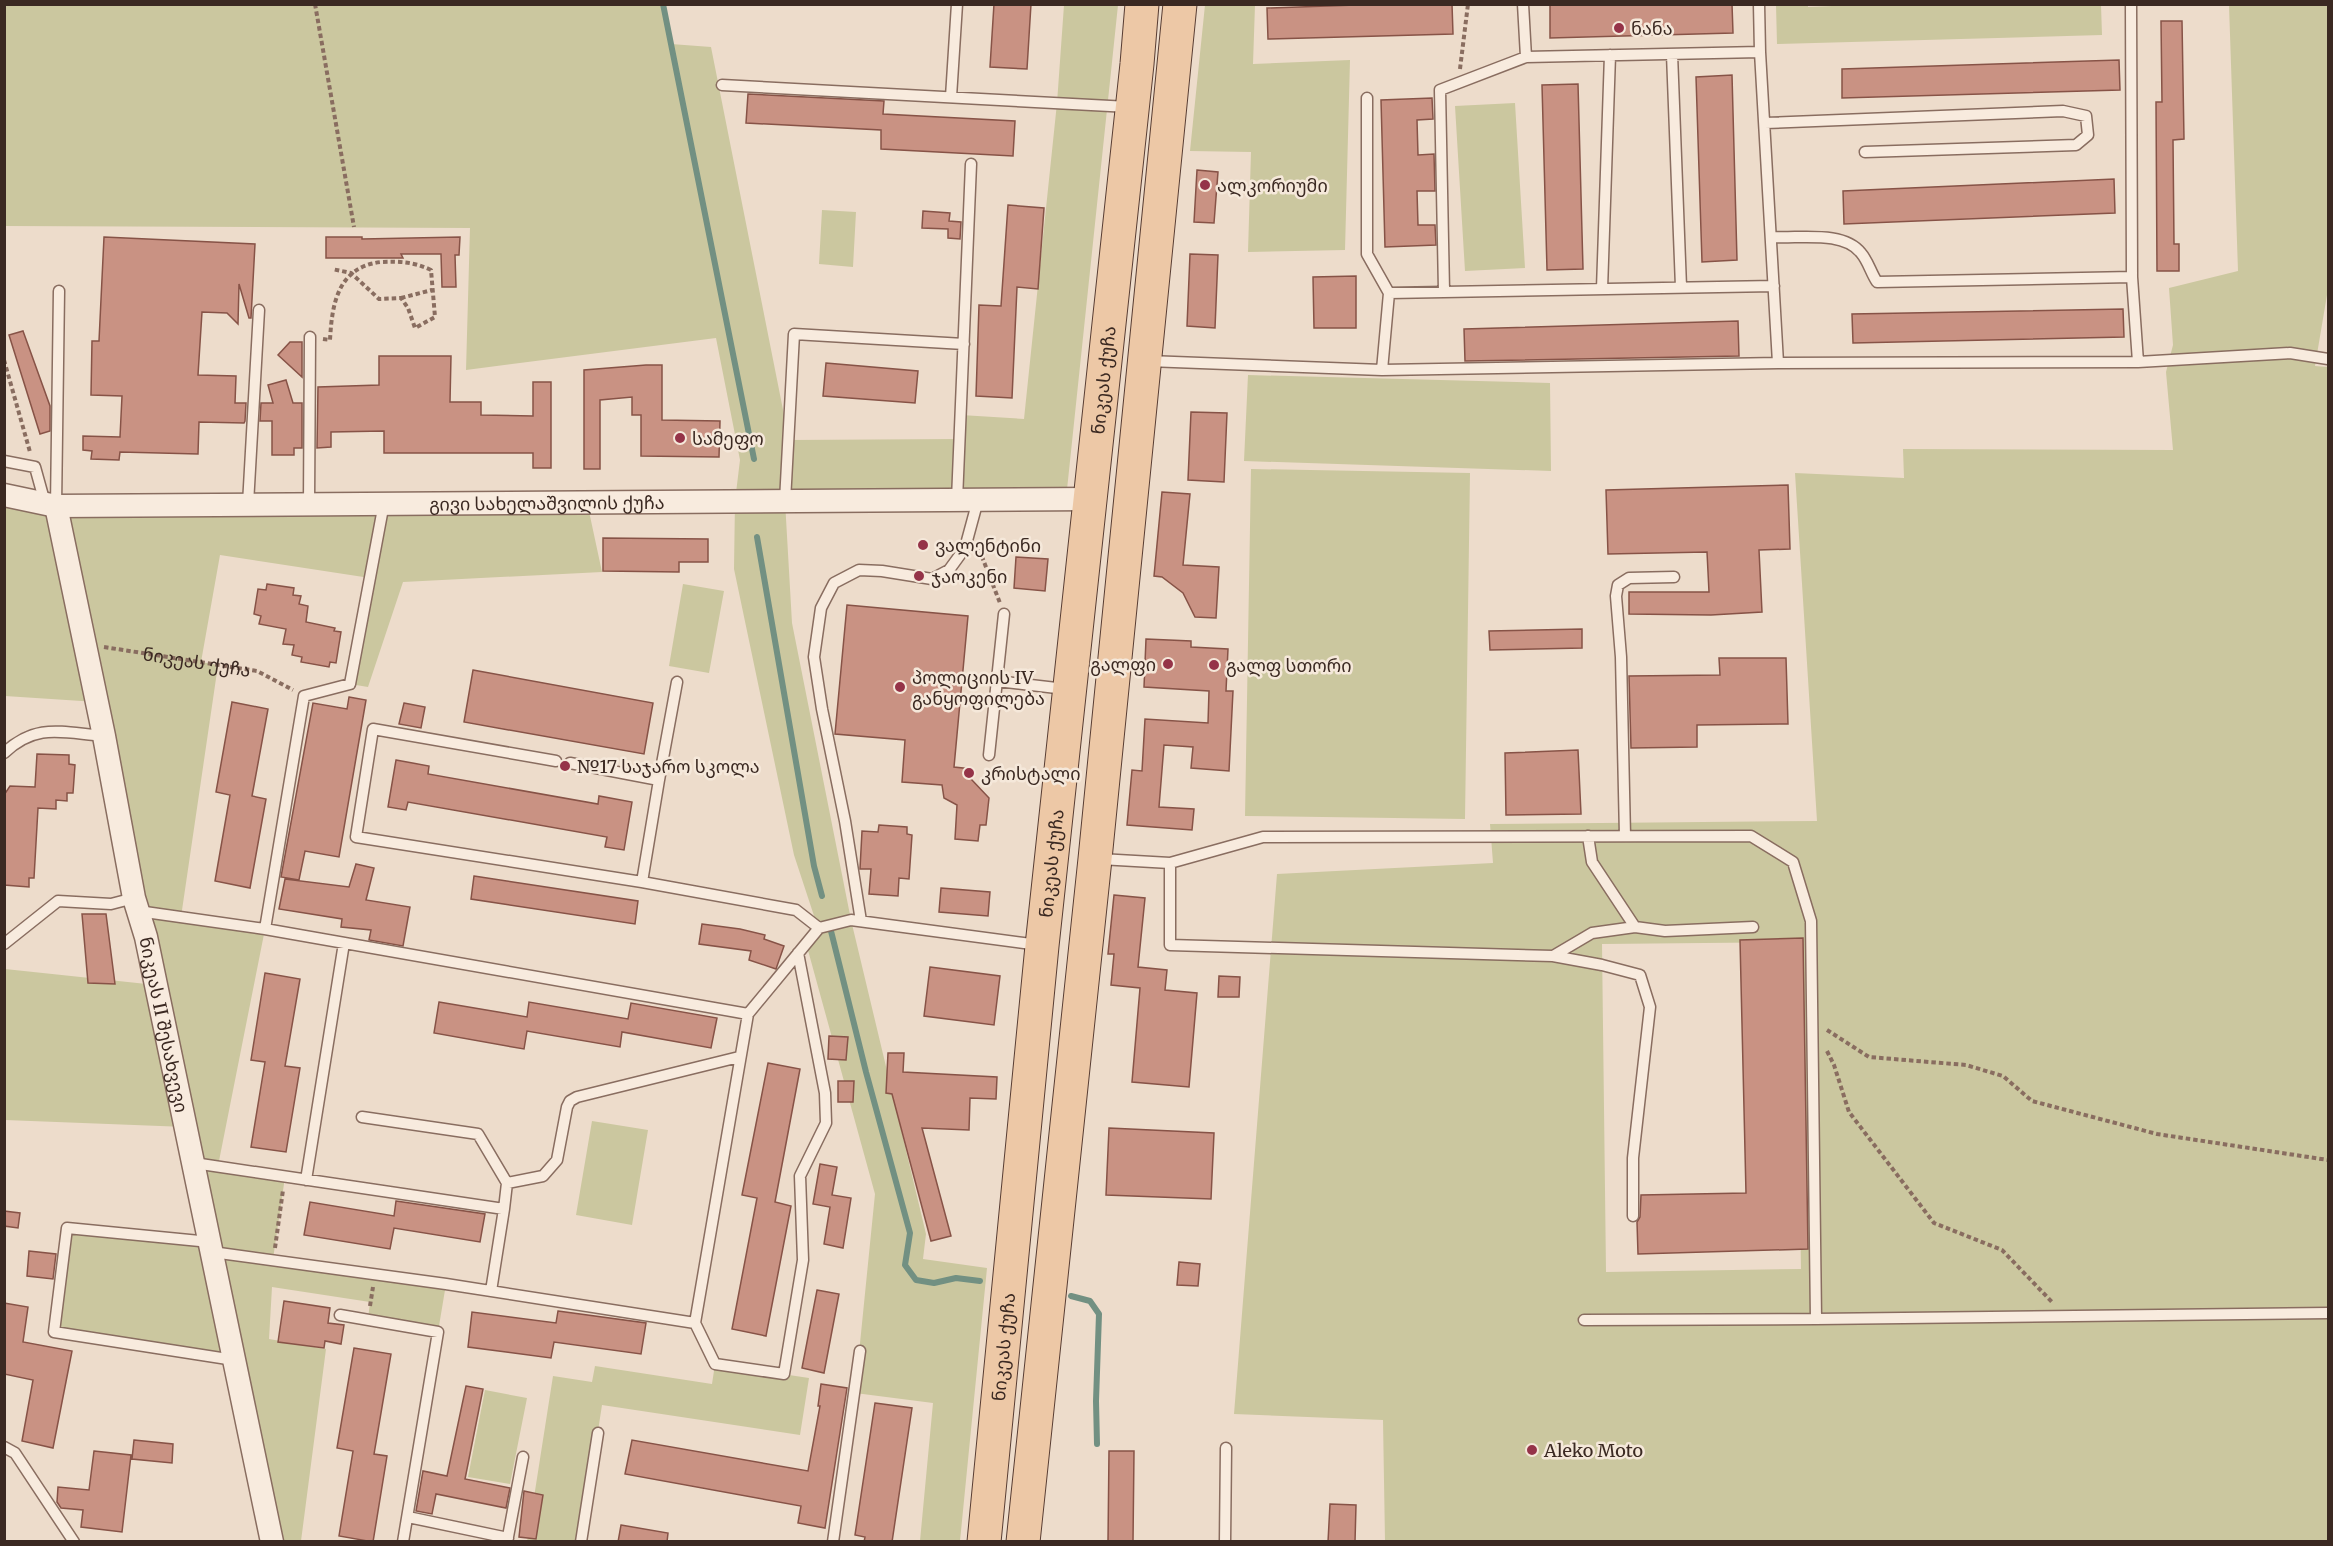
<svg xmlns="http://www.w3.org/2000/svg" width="2333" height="1546" viewBox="0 0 2333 1546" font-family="Merriweather,'Noto Sans Georgian',serif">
	<rect width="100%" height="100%" fill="#eddccb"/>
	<path fill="#cbc79f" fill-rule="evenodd" d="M 1881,4 L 2101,5 L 2102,35 L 1777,44 L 1776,5 L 1808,5 L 1808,7 Z
		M 4,5 L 663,5 L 671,44 L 711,47 L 789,440 L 959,439 L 961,415 L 1024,419 L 1057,103 L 1064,5 L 1118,5 L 1066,499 L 785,501 L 792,623 L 851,920 L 926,1234 L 923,1259 L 987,1268 L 960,1541 L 920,1541 L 933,1403 L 855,1393 L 875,1194 L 806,943 L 818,928 L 794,855 L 734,569 L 735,501 L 740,460 L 716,338 L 466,370 L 470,228 L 5,226 Z
		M 1205,5 L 1255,5 L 1253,64 L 1350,60 L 1345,250 L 1248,252 L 1251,152 L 1190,151 Z
		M 2229,5 L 2328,5 L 2328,289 L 2315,366 L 2328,367 L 2328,1541 L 1385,1541 L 1383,1420 L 1234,1414 L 1277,874 L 1493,863 L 1490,824 L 1817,821 L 1795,473 L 1904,478 L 1903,449 L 2173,450 L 2166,372 L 2173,345 L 2169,288 L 2238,271 ZM 1796,942 L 1801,1269 L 1606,1272 L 1602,944 Z
		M 1515,103 L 1525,268 L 1465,271 L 1455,106 Z
		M 822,210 L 856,212 L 853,267 L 819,264 Z
		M 1248,375 L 1550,383 L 1551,471 L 1244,461 Z
		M 1251,469 L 1470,473 L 1465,819 L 1245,816 Z
		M 4,495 L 587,502 L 602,572 L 403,582 L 368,687 L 350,684 L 370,578 L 220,555 L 201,662 L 218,665 L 181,917 L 265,929 L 218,1166 L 285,1177 L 273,1259 L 446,1284 L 438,1332 L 368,1319 L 370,1302 L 272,1287 L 269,1339 L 326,1349 L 301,1541 L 272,1541 L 234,1360 L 54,1332 L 67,1228 L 209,1242 L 186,1127 L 5,1120 L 5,969 L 156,985 L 97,702 L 5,696 Z
		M 683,584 L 724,591 L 709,673 L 669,666 Z
		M 592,1121 L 648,1130 L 632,1225 L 576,1215 Z
		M 715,1364 L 809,1378 L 800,1435 L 602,1405 L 581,1541 L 527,1542 L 553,1376 L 592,1382 L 595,1366 L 712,1384 Z
		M 485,1390 L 527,1398 L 510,1484 L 468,1477 Z"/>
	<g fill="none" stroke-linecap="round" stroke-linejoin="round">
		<path stroke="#729082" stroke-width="6" d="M 663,4 L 754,459
			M 757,537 L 814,866 L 822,896
			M 830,927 L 866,1072 L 910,1233 L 905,1265 L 916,1280 L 934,1283 L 956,1278 L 980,1281
			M 1071,1296 L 1090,1301 L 1099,1314 L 1096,1401 L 1097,1444"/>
	</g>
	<path fill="#c99283" stroke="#875347" stroke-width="1.5" d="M 994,4 L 1031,4 L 1027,69 L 990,67 Z
		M 1385,4 L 1452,4 L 1453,34 L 1268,39 L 1267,8 Z
		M 1550,4 L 1732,4 L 1733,33 L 1550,38 Z
		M 2161,21 L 2182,21 L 2184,139 L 2173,140 L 2174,244 L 2179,244 L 2179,271 L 2157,271 L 2156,102 L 2162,102 Z
		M 2119,60 L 2120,90 L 1842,98 L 1842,69 Z
		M 1732,75 L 1737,260 L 1702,262 L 1696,77 Z
		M 1578,84 L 1583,269 L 1547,270 L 1542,85 Z
		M 748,94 L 884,101 L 883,114 L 1015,121 L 1013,156 L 881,149 L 881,130 L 746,123 Z
		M 1432,98 L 1433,119 L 1417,120 L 1418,155 L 1434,154 L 1435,191 L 1417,191 L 1418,225 L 1435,225 L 1436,245 L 1385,247 L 1381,100 Z
		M 1197,170 L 1218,172 L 1214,223 L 1194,222 Z
		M 2114,179 L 2115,213 L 1844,224 L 1843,191 Z
		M 1008,205 L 1044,208 L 1038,289 L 1017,287 L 1012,398 L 976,396 L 979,305 L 1001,306 Z
		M 923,211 L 950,213 L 949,221 L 961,222 L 960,239 L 948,238 L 948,229 L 922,228 Z
		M 104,237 L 255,244 L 251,318 L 249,318 L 239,284 L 238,324 L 227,313 L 202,312 L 198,375 L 236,376 L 235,403 L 246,403 L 245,421 L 244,423 L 199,422 L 198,454 L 120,452 L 119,460 L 91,459 L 92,451 L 83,450 L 83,436 L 120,437 L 122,396 L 91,395 L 92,341 L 99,341 Z
		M 326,237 L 362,237 L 362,239 L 460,237 L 459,255 L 455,255 L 456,287 L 442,287 L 441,254 L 401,254 L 403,258 L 326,258 Z
		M 1190,254 L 1218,255 L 1215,328 L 1187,326 Z
		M 1356,276 L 1356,328 L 1314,328 L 1313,277 Z
		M 2123,309 L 2124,337 L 1853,343 L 1852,314 Z
		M 1738,321 L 1739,356 L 1465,361 L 1464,329 Z
		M 23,331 L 50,406 L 50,431 L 40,434 L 9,335 Z
		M 290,342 L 302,342 L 302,377 L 278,355 Z
		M 379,356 L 451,356 L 450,402 L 481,402 L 481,415 L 533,416 L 533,382 L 551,382 L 551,468 L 533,468 L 533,453 L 384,453 L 384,431 L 331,432 L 331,447 L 317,448 L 318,387 L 379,385 Z
		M 826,363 L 918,371 L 915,403 L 823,396 Z
		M 646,365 L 662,365 L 662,420 L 720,421 L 719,457 L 641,456 L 641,415 L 632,415 L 632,397 L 600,400 L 600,469 L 584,469 L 584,370 Z
		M 286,380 L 293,403 L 302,403 L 302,448 L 294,448 L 294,455 L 272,455 L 272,421 L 260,421 L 261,403 L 273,403 L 268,385 Z
		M 1191,412 L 1227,413 L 1224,482 L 1188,480 Z
		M 1788,485 L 1790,549 L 1759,550 L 1762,612 L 1711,615 L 1629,614 L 1629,592 L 1709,592 L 1707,552 L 1608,554 L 1606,490 Z
		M 1162,492 L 1190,494 L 1183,565 L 1219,567 L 1216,618 L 1195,617 L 1183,593 L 1162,577 L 1154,576 Z
		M 603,538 L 708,539 L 708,562 L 679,562 L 679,572 L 603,571 Z
		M 1016,557 L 1048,559 L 1045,591 L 1014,588 Z
		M 267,584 L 294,588 L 293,595 L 301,596 L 299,604 L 308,606 L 306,622 L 335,628 L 334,631 L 341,632 L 336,663 L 330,662 L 329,667 L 301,662 L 302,657 L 292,655 L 294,645 L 283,644 L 286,629 L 259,624 L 261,616 L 254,614 L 258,589 L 266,590 Z
		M 847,605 L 968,616 L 954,767 L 972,769 L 971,779 L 989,798 L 986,825 L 980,825 L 978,841 L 955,839 L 957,805 L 944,798 L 942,785 L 902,782 L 905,740 L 835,734 Z
		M 1582,629 L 1582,648 L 1490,650 L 1489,631 Z
		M 1146,639 L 1191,641 L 1191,647 L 1228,649 L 1226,691 L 1233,691 L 1229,771 L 1191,768 L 1193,747 L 1164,745 L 1159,807 L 1194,809 L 1192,830 L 1127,825 L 1132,770 L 1142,771 L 1145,719 L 1208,723 L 1209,691 L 1144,687 Z
		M 1719,658 L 1786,658 L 1788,724 L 1697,725 L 1697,747 L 1631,748 L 1629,676 L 1720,675 Z
		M 473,670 L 653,703 L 644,754 L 464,722 Z
		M 349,697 L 366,700 L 339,857 L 305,851 L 299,880 L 281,877 L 313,703 L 347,709 Z
		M 232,702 L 268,709 L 252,796 L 266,799 L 250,888 L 215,881 L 230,795 L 216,792 Z
		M 404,703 L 425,707 L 421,728 L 399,724 Z
		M 1578,750 L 1581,814 L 1506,815 L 1505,753 Z
		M 37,754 L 69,755 L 69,764 L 75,765 L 73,793 L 67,793 L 67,801 L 56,800 L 56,809 L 38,808 L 34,878 L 29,878 L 29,887 L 4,885 L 4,795 L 10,786 L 35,787 Z
		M 396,760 L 429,766 L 428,774 L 598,804 L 599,796 L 632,802 L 624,850 L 605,847 L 607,837 L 408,802 L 406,810 L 388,807 Z
		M 879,825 L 907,827 L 907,834 L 912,835 L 909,879 L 899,878 L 898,896 L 869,894 L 871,869 L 860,869 L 862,831 L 878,832 Z
		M 356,864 L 374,868 L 366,900 L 410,907 L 403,946 L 369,940 L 371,930 L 341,927 L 342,919 L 279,909 L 285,879 L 349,887 Z
		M 474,876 L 638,901 L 635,924 L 471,899 Z
		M 941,888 L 990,892 L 988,916 L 939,912 Z
		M 1114,895 L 1145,898 L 1138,967 L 1167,970 L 1165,990 L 1197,993 L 1189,1087 L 1132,1082 L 1140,988 L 1111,985 L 1114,954 L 1108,954 Z
		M 82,914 L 106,914 L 115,984 L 88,983 Z
		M 702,924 L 740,929 L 765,935 L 764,939 L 784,946 L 776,969 L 749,960 L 751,951 L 699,944 Z
		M 1803,938 L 1808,1249 L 1638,1254 L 1637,1222 L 1640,1217 L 1641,1195 L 1746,1193 L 1740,940 Z
		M 930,967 L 1000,976 L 994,1025 L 924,1016 Z
		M 265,973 L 300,979 L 285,1066 L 300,1068 L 286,1152 L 251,1147 L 265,1062 L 251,1060 Z
		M 1219,976 L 1240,977 L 1239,997 L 1218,997 Z
		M 439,1002 L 527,1017 L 529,1002 L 628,1019 L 631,1003 L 717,1018 L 711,1048 L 622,1032 L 620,1047 L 527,1031 L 524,1049 L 434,1033 Z
		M 829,1036 L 848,1037 L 846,1060 L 828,1059 Z
		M 888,1053 L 904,1053 L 903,1072 L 997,1077 L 996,1099 L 970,1098 L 969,1130 L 922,1128 L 951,1236 L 931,1241 L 892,1094 L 886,1093 Z
		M 768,1063 L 800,1069 L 775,1202 L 791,1206 L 766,1336 L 732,1329 L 757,1198 L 742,1195 Z
		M 838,1081 L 854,1081 L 853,1102 L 838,1102 Z
		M 1109,1128 L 1214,1133 L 1211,1199 L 1106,1195 Z
		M 820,1164 L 837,1167 L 832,1195 L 851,1198 L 843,1248 L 824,1244 L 830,1207 L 813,1204 Z
		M 396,1201 L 485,1214 L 480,1242 L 394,1228 L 390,1249 L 304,1235 L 310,1202 L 394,1216 Z
		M 4,1211 L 20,1213 L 18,1228 L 4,1226 Z
		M 29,1251 L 56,1254 L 53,1279 L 27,1276 Z
		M 1179,1262 L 1200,1264 L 1198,1286 L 1177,1285 Z
		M 817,1290 L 839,1294 L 824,1373 L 802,1368 Z
		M 284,1301 L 330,1308 L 328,1323 L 344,1325 L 341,1344 L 325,1341 L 324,1348 L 278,1342 Z
		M 4,1303 L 28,1307 L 23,1342 L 72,1351 L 53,1448 L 22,1441 L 33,1380 L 4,1374 Z
		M 558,1311 L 646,1323 L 641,1354 L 554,1342 L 551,1358 L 468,1347 L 472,1312 L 556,1323 Z
		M 354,1348 L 391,1354 L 374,1454 L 387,1456 L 373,1542 L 339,1536 L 353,1451 L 337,1448 Z
		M 821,1384 L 847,1388 L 825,1528 L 798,1523 L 801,1506 L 625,1474 L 632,1440 L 808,1471 L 820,1406 L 818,1406 Z
		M 466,1386 L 483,1389 L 465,1479 L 510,1488 L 506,1508 L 436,1494 L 432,1514 L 416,1511 L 423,1471 L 447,1476 Z
		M 875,1403 L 912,1408 L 892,1542 L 864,1542 L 865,1537 L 855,1535 Z
		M 134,1440 L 173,1444 L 172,1463 L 132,1459 Z
		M 94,1451 L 131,1455 L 122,1532 L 81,1527 L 83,1510 L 61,1508 L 57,1502 L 58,1487 L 89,1490 Z
		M 1109,1451 L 1134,1451 L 1133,1542 L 1108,1542 Z
		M 524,1491 L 543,1495 L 536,1539 L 519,1537 Z
		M 1330,1504 L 1356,1505 L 1355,1542 L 1328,1542 Z
		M 621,1525 L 668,1533 L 667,1542 L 618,1542 Z"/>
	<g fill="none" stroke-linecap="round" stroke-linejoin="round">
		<g stroke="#896d60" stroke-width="13">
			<path id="service" d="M 1523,4 L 1526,57
				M 1759,4 L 1760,52 L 1778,363
				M 2131,4 L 2132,277 L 2138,362
				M 1672,54 L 1681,287
				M 722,85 L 1129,107
				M 951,97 L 957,4
				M 1367,98 L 1367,254 L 1389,293
				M 1765,123 L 2063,111 L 2086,116 L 2088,135 L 2076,145 L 1865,152
				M 1771,237 C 1799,239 1843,230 1861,253 C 1868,261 1871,273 1877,282 L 2132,277
				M 1602,289 L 1610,55
				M 1444,291 L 1440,90 L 1526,57 L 1760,52
				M 1148,361 L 1382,370 L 1778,363 L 2138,362 L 2290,353 L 2328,359
				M 1382,370 L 1389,293 L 1774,286
				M 4,461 L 35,467 L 45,503
				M 957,500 L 971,164
				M 785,501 L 794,334 L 964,344
				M 248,504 L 259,310
				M 309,504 L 310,337
				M 56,506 L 59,291
				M 997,681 L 1065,689
				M 4,753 C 37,722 63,733 104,736
				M 989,755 L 1004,614
				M 556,761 L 373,729 L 356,837 L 642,882 L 659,780 L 570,763
				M 659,780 L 677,682
				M 1588,836 L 1592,862 L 1635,927
				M 1625,836 L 1621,657 L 1616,596 L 1618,585 L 1629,578 L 1674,577
				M 1100,859 L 1170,863 L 1263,837 L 1751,836 L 1793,862 L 1811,921 L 1816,1319 L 2328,1313
				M 1170,863 L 1170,945 L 1553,956 L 1592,933 L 1635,927 L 1665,931 L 1753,927
				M 642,882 L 796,910 L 819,928
				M 138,911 L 265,929 L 748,1014 L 819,928 L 851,920 L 1039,945
				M 861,921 L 845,821 L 822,709 L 814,657 L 821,608 L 834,583 L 859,570 L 882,571 L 932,579 L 949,570 L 965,548 L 978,500
				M 265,929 L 304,696 L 350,684 L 384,503
				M 4,944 L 58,901 L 111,904 L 134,898
				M 1553,956 L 1602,965 L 1640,975 L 1650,1007 L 1633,1158 L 1633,1216
				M 748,1014 L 695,1323 L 715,1364 L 784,1374 L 803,1260 L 800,1176 L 826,1123 L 825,1093 L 798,953
				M 362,1117 L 478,1134 L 507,1183
				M 194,1163 L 504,1209 L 491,1291
				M 306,1180 L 344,943
				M 504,1209 L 507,1183 L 543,1176 L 557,1160 L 567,1107 L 570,1101 L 577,1097 L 739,1057
				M 210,1242 L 67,1228 L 54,1332 L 234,1360
				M 212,1252 L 446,1284 L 695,1323
				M 340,1315 L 438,1332 L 403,1542
				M 1584,1320 L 1816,1319
				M 4,1447 L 15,1453 L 74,1542
				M 408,1517 L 508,1538
				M 507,1542 L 523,1457
				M 581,1542 L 598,1433
				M 833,1542 L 860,1351
				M 1225,1542 L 1226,1448"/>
		</g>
		<g stroke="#896d60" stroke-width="25">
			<g id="minor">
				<path id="s2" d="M 4,495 L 56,506 L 1090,499"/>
				<path id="s3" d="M 56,506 L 104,736 L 134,898 L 146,937 L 272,1542"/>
			</g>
		</g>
		<g stroke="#583d33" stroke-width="35">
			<g id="primary">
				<path id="s4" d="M 984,1542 L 1042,946 L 1137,64 L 1142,4"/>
				<path d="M 1023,1542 L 1095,859 L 1180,4"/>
			</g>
		</g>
		<g stroke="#896d60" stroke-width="4" stroke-dasharray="4.5 3" stroke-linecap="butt">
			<path d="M 315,4 L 354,227"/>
			<path d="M 1460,69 L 1468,4"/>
			<path d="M 401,298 L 432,290"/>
			<path d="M 323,339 L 330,340 C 332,303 338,267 381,262 C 400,261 414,262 431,270 L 435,317 L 415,328 L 408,308 L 401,298 L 379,299 L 351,273 L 332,269"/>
			<path d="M 4,360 L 30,452"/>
			<path d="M 979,549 L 1000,603"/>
			<path id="s1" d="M 104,647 L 257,671 L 293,690"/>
			<path d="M 1827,1030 L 1869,1057 L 1966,1065 L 2003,1076 L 2032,1101 L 2157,1134 L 2328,1160"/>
			<path d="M 1827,1051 L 1834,1065 L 1849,1112 L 1934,1223 L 2002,1250 L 2052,1302"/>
			<path d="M 275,1248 L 283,1190"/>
			<path d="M 370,1306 L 373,1287"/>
		</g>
		<use href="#service" stroke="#f8ebde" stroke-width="10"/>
		<use href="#minor" stroke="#f8ebde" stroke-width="22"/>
		<use href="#primary" stroke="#edc8a6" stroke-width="33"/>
	</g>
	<g fill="#953348" stroke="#f5e8da" stroke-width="2">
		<circle cx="1619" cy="28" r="6"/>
		<circle cx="1205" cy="185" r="6"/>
		<circle cx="680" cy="438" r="6"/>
		<circle cx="923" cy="545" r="6"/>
		<circle cx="919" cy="576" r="6"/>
		<circle cx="1168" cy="664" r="6"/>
		<circle cx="1214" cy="665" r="6"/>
		<circle cx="900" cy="687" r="6"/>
		<circle cx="565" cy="766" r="6"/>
		<circle cx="969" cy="773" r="6"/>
		<circle cx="1532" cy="1450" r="6"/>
	</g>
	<g text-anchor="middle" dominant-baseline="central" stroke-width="5" stroke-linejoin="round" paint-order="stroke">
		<g font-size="18" fill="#3b2922" stroke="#f5e8da" text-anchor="start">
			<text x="1631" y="28">ნანა</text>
			<text x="1217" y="185">ალკორიუმი</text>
			<text x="692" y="438">სამეფო</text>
			<text x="935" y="545">ვალენტინი</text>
			<text x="931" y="576">ჯაოკენი</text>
			<text x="1156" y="664" text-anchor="end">გალფი</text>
			<text x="1226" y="665">გალფ სთორი</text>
			<text x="912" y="677">პოლიციის IV<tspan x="912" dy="21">განყოფილება</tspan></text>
			<text x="577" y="766">№17 საჯარო სკოლა</text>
			<text x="981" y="773">კრისტალი</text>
			<text x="1544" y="1450">Aleko Moto</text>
		</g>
		<g font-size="18" fill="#3b2922" stroke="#f5e8da">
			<text stroke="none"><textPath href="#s4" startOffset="1168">ნიკეას ქუჩა</textPath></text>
			<text stroke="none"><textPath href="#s2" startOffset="544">გივი სახელაშვილის ქუჩა</textPath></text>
			<text stroke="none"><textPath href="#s1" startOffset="94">ნიკეას ქუჩა</textPath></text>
			<text stroke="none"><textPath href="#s4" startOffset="682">ნიკეას ქუჩა</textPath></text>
			<text stroke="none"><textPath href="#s3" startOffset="530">ნიკეას II შესახვევი</textPath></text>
			<text stroke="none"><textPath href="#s4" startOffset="196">ნიკეას ქუჩა</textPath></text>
		</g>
	</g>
	<rect width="2333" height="1546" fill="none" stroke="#3b2922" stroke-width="12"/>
</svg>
